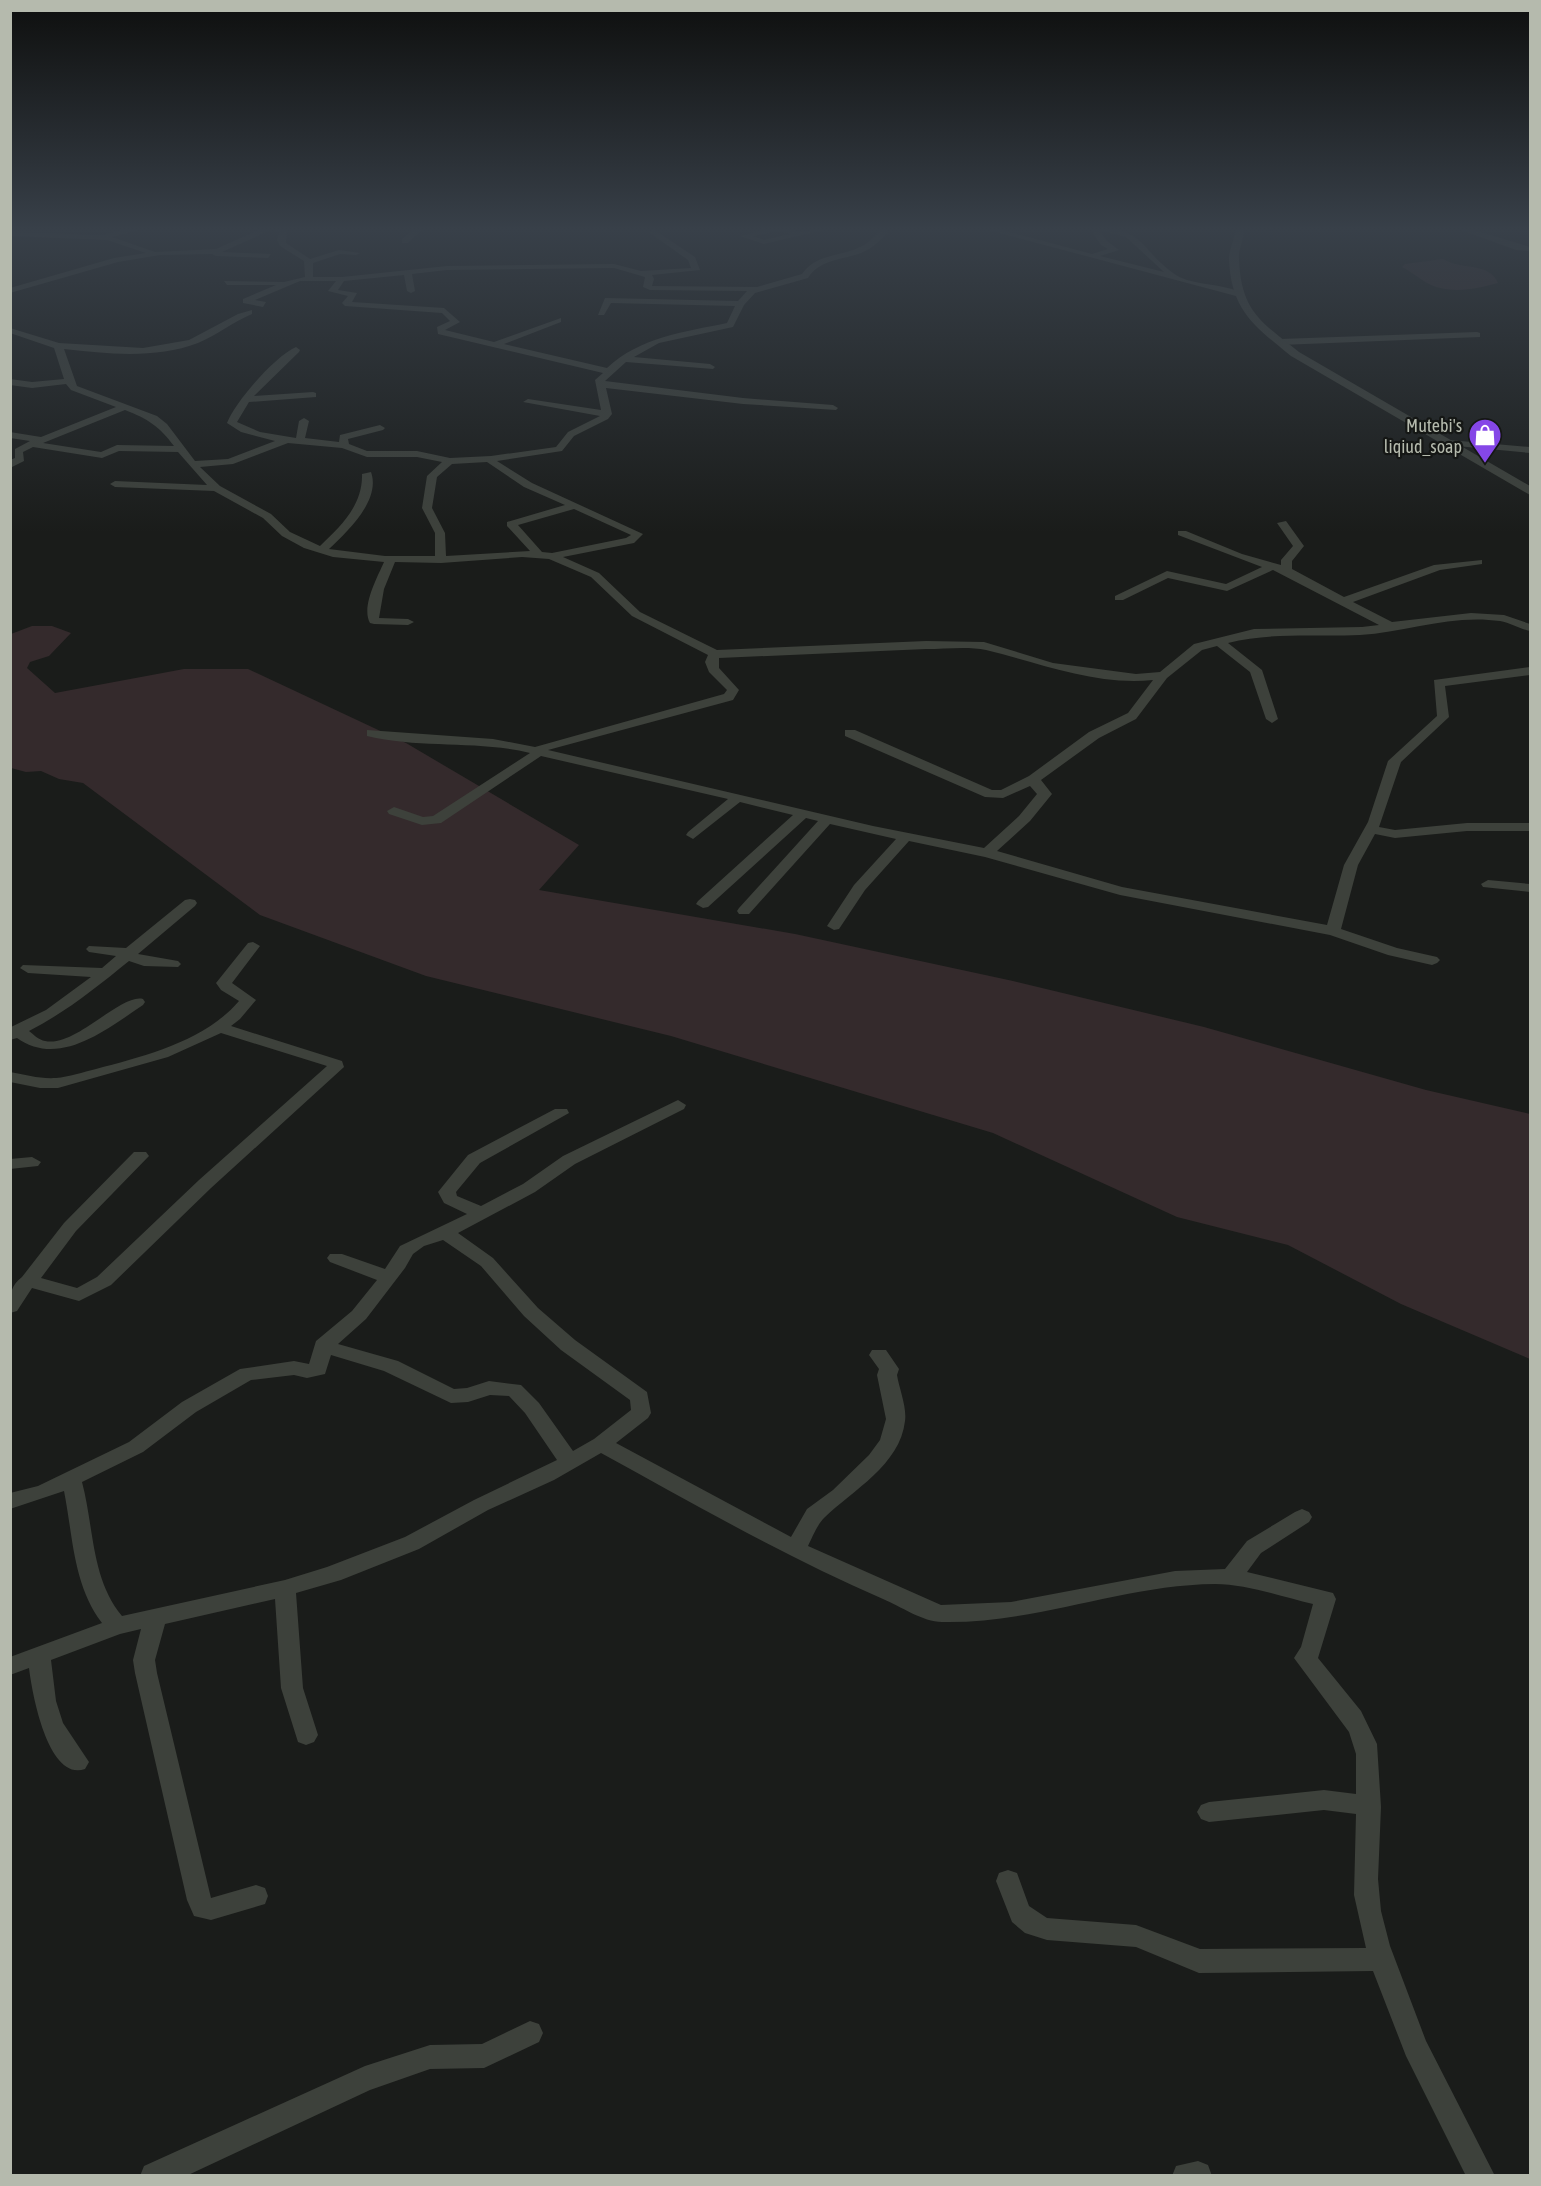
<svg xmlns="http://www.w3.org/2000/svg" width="1541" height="2186" viewBox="0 0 1541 2186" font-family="'Asap Condensed',sans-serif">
	<rect width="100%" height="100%" fill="#1a1c1a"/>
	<path fill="#342a2c" d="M 1443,259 C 1460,270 1490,262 1498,283 C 1476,289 1449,295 1427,283 C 1418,278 1412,272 1402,267 L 1405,264 Z
		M 32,626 L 52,626 L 71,633 L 49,656 L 30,662 L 27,668 L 55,693 L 184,669 L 248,669 L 406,743 L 579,845 L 539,890 L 795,934 L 1013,981 L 1204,1027 L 1426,1090 L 1530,1114 L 1530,1359 L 1401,1304 L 1288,1245 L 1177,1217 L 993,1133 L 671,1036 L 426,976 L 260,915 L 83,783 L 59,779 L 41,771 L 26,772 L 11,768 L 11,634 Z"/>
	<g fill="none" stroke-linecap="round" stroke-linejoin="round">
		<path fill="#3d413b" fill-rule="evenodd" d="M 134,227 L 150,227 L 112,237 L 155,252 L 216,249 L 265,227 L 281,227 L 287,232 L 286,243 L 310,259 L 339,250 L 360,253 L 356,255 L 340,254 L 313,263 L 313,277 L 342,277 L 447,266 L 614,264 L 641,271 L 691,268 L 688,260 L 650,233 L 653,229 L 695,257 L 700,270 L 652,275 L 654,279 L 652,286 L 757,287 L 802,274 C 816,253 842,257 862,246 C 869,243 875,235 881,230 L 880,227 L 888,227 L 888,233 C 882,238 876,245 869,249 C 849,261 822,256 808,278 L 755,293 L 744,305 L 733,327 L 659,343 L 634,357 L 710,364 L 715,367 L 713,369 L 626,362 L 605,381 L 743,398 L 833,405 L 838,408 L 836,410 L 743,404 L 606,388 L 612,414 L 608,419 L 574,436 L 562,451 L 497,461 L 532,483 L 643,534 L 634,543 L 563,557 L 599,573 L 640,612 L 717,650 L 926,641 L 984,642 L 1053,663 L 1136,674 L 1160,672 L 1194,644 L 1254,629 L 1362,627 L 1379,625 L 1273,570 L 1227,591 L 1168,578 L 1123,600 L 1115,600 L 1115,596 L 1167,571 L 1226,584 L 1262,567 L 1178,535 L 1178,531 L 1186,531 L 1242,554 L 1281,565 L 1281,560 L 1293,546 L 1277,523 L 1286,521 L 1304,546 L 1292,561 L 1292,569 L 1344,597 L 1434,565 L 1482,560 L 1482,564 L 1440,570 L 1353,602 L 1392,622 L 1471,613 L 1504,615 L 1530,624 L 1530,631 C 1520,629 1511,623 1500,621 C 1452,614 1407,632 1360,635 C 1315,637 1271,632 1228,643 L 1262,670 L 1278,719 L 1272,723 L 1266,719 L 1250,672 L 1217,646 L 1202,650 L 1167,678 L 1136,719 L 1099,738 L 1041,780 L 1052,794 L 1030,821 L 997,851 L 1122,887 L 1327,925 L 1344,865 L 1368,822 L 1388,761 L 1437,716 L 1434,680 L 1530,667 L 1530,675 L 1445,686 L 1449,717 L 1401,762 L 1379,827 L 1395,830 L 1467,823 L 1530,823 L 1530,831 L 1467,831 L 1395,838 L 1375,834 L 1358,865 L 1341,929 L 1397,948 L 1437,957 L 1440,960 L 1437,963 L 1432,965 L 1388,955 L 1330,935 L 1120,895 L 985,857 L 909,841 L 865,890 L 839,929 L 834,930 L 827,926 L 854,885 L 896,839 L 830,824 L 749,914 L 739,914 L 737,911 L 739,908 L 818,821 L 806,818 L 708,907 L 703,908 L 696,904 L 698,901 L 793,815 L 740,802 L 693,839 L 686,835 L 688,832 L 728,799 L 541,756 L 441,823 L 422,825 L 389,814 L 387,811 L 394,807 L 423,817 L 433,816 L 530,753 C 477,740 421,749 367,736 L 367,730 L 493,739 L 535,747 L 724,694 L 727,690 L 709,672 L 705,662 L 708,655 L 632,616 L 591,577 L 549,559 L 522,557 L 441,563 L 395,562 L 384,589 L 379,618 L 408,619 L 414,622 L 408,625 L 374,624 L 370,623 C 361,607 377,578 384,562 L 333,557 L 304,548 L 282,536 L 263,518 L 214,491 L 115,487 L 110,484 L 115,481 L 207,485 L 178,452 L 119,451 L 102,458 L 33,447 L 23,452 L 24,461 L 10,468 L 10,460 L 15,458 L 15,449 L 30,441 L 10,438 L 10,432 L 41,437 L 116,407 L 71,390 L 66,384 L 32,388 L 10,385 L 10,379 L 32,382 L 64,379 L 54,348 L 10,333 L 10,328 L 59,343 L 143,348 L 189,340 L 238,314 L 252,310 L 252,314 C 233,322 217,335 198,343 C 156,359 108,354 64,349 L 77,386 L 157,416 L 167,424 L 195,461 L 228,459 L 275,441 L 241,432 L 227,423 C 235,402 275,356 296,347 L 300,350 L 299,352 L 254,396 L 313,392 L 316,393 L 316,397 L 249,402 L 237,422 L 260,432 L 296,438 L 299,421 L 304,418 L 309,421 L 305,438 L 339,442 L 340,435 L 380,425 L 385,428 L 383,430 L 348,439 L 349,444 L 367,451 L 417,451 L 450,458 L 491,456 L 556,447 L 568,432 L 600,416 L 523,402 L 528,399 L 601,410 L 595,380 L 603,373 L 438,334 L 437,327 L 450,321 L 442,313 L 345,306 L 342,303 L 348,296 L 328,291 L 336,281 L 300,281 L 255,300 L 266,302 L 263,307 L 243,303 L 243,299 L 276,285 L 227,285 L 224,281 L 284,282 L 305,277 L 304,261 L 280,246 L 277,240 L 279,233 L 273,229 L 222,252 L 271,254 L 268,258 L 216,256 L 212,254 L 160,255 L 118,262 L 10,293 L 10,288 L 114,258 L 146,253 L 107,240 L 10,236 L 10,232 L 103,235 ZM 614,268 L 645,277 L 643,287 L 650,290 L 747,291 L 738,301 L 605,298 L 598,315 L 604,315 L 611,303 L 735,306 L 727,323 C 684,332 640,337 607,368 L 504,344 L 561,322 L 561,318 L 494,342 L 445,330 L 460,322 L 444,308 L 352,302 L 357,293 L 338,290 L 344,281 L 404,275 L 407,291 L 411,293 L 415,291 L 412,274 L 447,270 ZM 125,410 C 148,419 159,426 174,446 L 117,445 L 101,452 L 43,443 ZM 288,443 L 342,448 L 367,457 L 417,457 L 442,462 L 427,476 L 422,508 L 435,533 L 435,556 L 385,556 L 329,549 C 348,531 381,500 371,472 L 362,474 C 363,505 341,526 320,546 L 290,532 L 271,514 L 220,486 L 200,467 L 233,464 ZM 487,462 L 524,487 L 565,505 L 507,522 L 507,526 L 530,551 L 446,556 L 445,533 L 432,508 L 437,477 L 452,464 ZM 574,509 L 631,535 L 626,538 L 552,553 L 542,552 L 518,525 ZM 926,649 C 945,649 968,646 986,650 C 1040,663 1096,686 1153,680 L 1128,713 L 1089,732 L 1029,776 L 1001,790 L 992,790 L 855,730 L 845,730 L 845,736 L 985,797 L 1003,798 L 1030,786 L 1037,794 L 1019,816 L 984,848 L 873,826 L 548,750 L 733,700 L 739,690 L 719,668 L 719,658 Z
			M 416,227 L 425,227 L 408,243 L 402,243 L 402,239 Z
			M 776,227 L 801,232 L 836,227 L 764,244 L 740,236 ZM 779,231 L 790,234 L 764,240 L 753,236 Z
			M 977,227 L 991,227 L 1092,254 L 1108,249 L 1101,245 L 1089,227 C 1147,227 1138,249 1176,275 C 1193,286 1226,283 1243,294 L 1236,296 ZM 1099,230 L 1126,237 L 1164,272 L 1100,256 L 1119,250 L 1107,241 Z
			M 1453,227 L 1465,227 L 1530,247 L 1530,251 L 1516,250 Z
			M 1477,332 L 1480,333 L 1480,337 L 1280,345 L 1276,342 L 1280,339 Z
			M 1449,440 L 1530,447 L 1530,453 L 1446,445 L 1444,443 Z
			M 1488,880 L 1530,884 L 1530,892 L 1483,887 L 1481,884 Z
			M 190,899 L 195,900 L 197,903 L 195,906 L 138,954 L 178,961 L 181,964 L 178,967 L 144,966 L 129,961 C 97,987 66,1012 29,1031 C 34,1035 39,1040 45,1041 C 75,1048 121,993 143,999 L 145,1002 L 143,1005 C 106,1030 59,1068 17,1038 L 10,1040 L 11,1027 L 46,1010 L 91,977 L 28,973 L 20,968 L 23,965 L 102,968 L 116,956 L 89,952 L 86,949 L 89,946 L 126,948 L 185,900 Z
			M 253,942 L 260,946 L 232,983 L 256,1000 L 240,1019 L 231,1026 L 342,1061 L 344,1067 L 211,1188 L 111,1285 L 79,1301 L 32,1288 L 17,1311 L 10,1313 C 10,1297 9,1287 22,1277 L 64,1223 L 134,1152 L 146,1152 L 149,1156 L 76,1231 L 41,1278 L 77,1288 L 97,1277 L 199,1180 L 327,1066 L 221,1033 L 168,1057 L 58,1088 L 40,1088 L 10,1082 L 10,1072 C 26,1075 40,1079 56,1078 C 69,1077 83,1072 96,1069 C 145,1056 205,1041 239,1001 L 221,990 L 216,983 L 248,943 Z
			M 678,1100 L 686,1105 L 684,1109 L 575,1164 L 535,1192 L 458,1233 L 493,1258 L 538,1308 L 575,1340 L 647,1392 L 651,1413 L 648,1418 L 616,1443 L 791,1537 L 807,1509 L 833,1490 L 869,1455 L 880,1440 L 886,1419 L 877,1375 L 879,1369 L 869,1355 L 872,1350 L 886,1350 L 899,1369 L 897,1375 C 899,1388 907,1407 905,1421 C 900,1465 853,1490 824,1518 C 817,1525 812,1538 808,1546 L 941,1605 L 1011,1602 L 1175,1571 L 1225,1569 L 1247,1541 L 1295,1512 L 1302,1509 L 1309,1512 L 1312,1517 L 1309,1522 L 1261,1553 L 1247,1572 L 1325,1591 L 1333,1593 L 1336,1599 L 1318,1658 L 1361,1711 L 1377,1744 L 1381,1807 L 1378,1879 L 1381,1911 L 1390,1946 L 1426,2041 L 1495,2176 L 1466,2176 L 1406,2056 L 1373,1971 L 1199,1973 L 1136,1947 L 1047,1940 L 1025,1933 L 1012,1922 L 996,1881 L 999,1873 L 1008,1870 L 1017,1873 L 1029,1906 L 1047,1918 L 1136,1925 L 1200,1949 L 1366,1948 L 1354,1895 L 1356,1814 L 1324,1810 L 1209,1822 L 1201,1819 L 1197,1812 L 1201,1805 L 1209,1802 L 1324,1790 L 1356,1794 L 1356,1754 L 1349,1732 L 1294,1658 L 1301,1647 L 1313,1604 C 1282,1597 1247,1584 1215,1584 C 1122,1585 1035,1624 942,1622 C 923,1622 900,1606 883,1599 C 786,1557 694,1504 601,1453 L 554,1480 L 488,1510 L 419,1549 L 341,1580 L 296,1593 L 303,1688 L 318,1735 L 314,1742 L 306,1745 L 298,1742 L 281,1688 L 275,1599 L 165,1624 L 155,1660 L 157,1673 L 211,1898 L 256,1885 L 265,1888 L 268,1896 L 265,1904 L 211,1920 L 194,1916 L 187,1900 L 135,1673 L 133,1660 L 141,1629 L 120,1634 L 51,1660 L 56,1701 L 63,1723 L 89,1762 L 85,1769 C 48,1782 32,1693 29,1668 L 10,1675 L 10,1657 L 102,1623 C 73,1585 73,1536 64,1491 L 10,1509 L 10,1493 L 38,1486 L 129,1442 L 182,1402 L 240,1369 L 294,1361 L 309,1364 L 316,1341 L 352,1311 L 377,1280 L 330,1262 L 327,1258 L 330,1254 L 342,1254 L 385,1269 L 400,1246 L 467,1214 L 444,1203 L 438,1192 L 468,1155 L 555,1109 L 567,1109 L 569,1113 L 480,1163 L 456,1192 L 457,1196 L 481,1206 L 523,1184 L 563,1156 ZM 443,1240 L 481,1266 L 524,1316 L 561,1350 L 630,1400 L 631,1410 L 594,1439 L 573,1451 L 539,1403 L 521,1385 L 489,1381 L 467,1388 L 454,1389 L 398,1361 L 338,1344 L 366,1319 L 405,1268 L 413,1254 L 424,1246 ZM 331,1355 L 384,1371 L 451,1403 L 468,1402 L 490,1395 L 509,1396 L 525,1413 L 557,1460 L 474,1500 L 405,1537 L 327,1567 L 285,1580 L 122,1616 C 91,1579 94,1527 82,1482 L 143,1452 L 196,1412 L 251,1380 L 294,1375 L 307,1378 L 325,1374 Z
			M 32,1157 L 41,1162 L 38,1166 L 10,1169 L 10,1159 Z
			M 530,2021 L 539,2024 L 543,2033 L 539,2042 L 484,2068 L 430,2069 L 370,2090 L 186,2176 L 140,2176 L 144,2166 L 365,2066 L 430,2045 L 482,2044 Z
			M 1198,2161 L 1208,2165 L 1212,2176 L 1172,2176 L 1176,2166 Z"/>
		<path fill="#3d413b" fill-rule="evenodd" d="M 1235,227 L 1244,227 C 1245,239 1238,248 1239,259 C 1241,311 1261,322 1299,352 L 1530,486 L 1530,495 L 1291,356 C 1254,326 1231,310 1229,259 C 1229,248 1236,239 1235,227 Z"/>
	</g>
	<linearGradient id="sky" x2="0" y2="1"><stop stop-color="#0e0f0e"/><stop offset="0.43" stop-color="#384049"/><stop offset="1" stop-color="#384049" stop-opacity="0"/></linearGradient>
	<rect width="1541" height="533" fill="url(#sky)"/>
	<defs>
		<g id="shop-pin" transform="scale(1.725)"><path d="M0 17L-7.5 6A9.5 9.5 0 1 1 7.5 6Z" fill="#8547e7" stroke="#151715"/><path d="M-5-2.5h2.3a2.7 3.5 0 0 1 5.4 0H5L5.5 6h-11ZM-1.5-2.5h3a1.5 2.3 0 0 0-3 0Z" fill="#fff"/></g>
	</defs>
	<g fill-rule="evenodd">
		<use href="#shop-pin" x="1485" y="435"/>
	</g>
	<g text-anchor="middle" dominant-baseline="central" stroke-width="4.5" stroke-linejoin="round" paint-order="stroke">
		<g font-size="18" fill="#b5baad" stroke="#151715" text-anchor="end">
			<text x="1462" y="425">Mutebi's<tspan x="1462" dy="21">liqiud_soap</tspan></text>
		</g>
	</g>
	<rect width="1541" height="2186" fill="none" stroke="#b5baad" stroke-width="24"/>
</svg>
